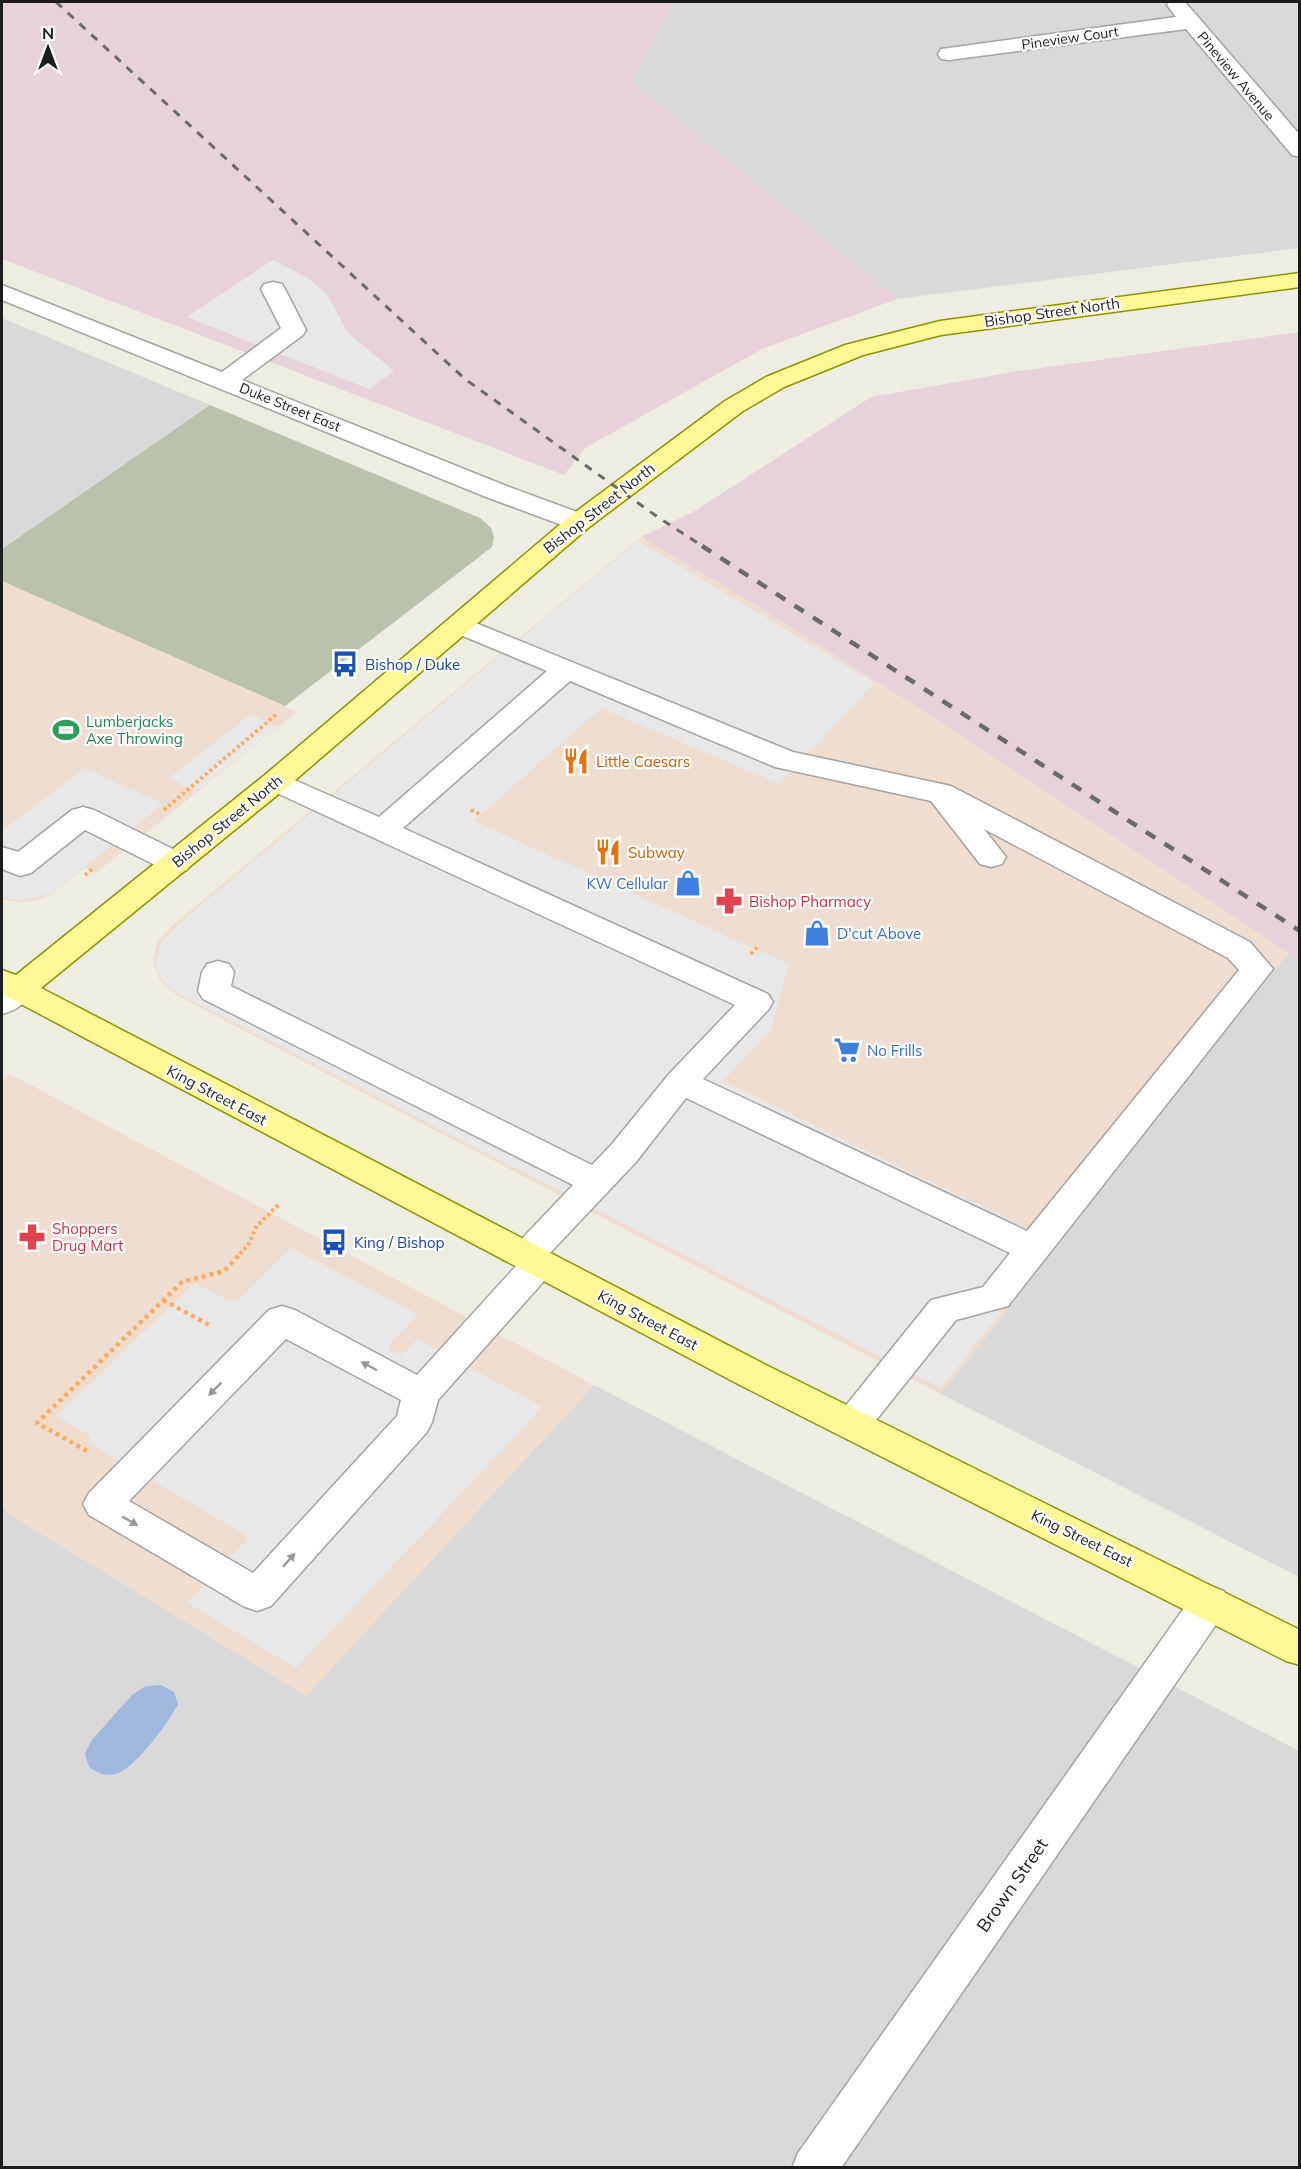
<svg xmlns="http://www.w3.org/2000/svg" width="1301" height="2169" viewBox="0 0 1301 2169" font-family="Mulish,sans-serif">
	<rect width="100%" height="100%" fill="#edeee1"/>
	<path fill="#dad9d9" d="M 673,2 L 1299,2 L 1299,248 L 897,299 L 632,82 Z
		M 2,318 L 210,405 L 2,549 Z
		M 1288,953 L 1299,960 L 1299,1577 L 941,1394 Z
		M 594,1385 L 1299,1751 L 1299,2167 L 2,2167 L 2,1505 L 9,1514 L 306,1695 Z"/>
	<path fill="#efddcf" d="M 641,537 L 751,602 L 939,721 L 1288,953 L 941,1394 L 178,996 L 160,981 L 153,962 L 157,942 L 173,925 Z
		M 2,581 L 297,712 L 96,873 L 85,868 L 52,894 L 38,900 L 21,902 L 6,900 L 2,898 Z
		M 10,1074 L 594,1385 L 306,1696 L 9,1514 L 2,1505 L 2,1081 Z"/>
	<path fill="#e7d2db" d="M 2,2 L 673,2 L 632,82 L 897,299 L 762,349 L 585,448 L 564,475 L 2,259 Z
		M 1299,332 L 1299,960 L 939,721 L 751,602 L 641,537 L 693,512 L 871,397 L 1013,372 Z"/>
	<path fill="#bac2ac" d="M 210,405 L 480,518 L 491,528 L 494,537 L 492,547 L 285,706 L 2,581 L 2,549 Z"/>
	<path fill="#e8e8e8" d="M 273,260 L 306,277 L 327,294 L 348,333 L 394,371 L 369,389 L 187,317 Z
		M 638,541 L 875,683 L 779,784 L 601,708 L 474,821 L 789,964 L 771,1030 L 723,1081 L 1056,1242 L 941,1388 L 181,995 L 162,981 L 155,963 L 161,943 L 176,926 Z
		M 251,714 L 278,727 L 197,791 L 169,778 Z
		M 85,768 L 163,804 L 52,893 L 21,901 L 2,897 L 2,831 Z
		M 291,1248 L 418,1314 L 390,1344 L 389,1348 L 392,1352 L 399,1354 L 405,1352 L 417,1339 L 543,1407 L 296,1668 L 187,1603 L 245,1542 L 247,1536 L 90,1444 L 90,1436 L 56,1416 L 195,1283 L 229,1301 L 237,1301 Z"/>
	<path fill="#a0b8dd" d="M 161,1685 L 174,1692 L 178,1704 C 170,1721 133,1771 115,1774 C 103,1776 98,1773 89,1767 L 85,1754 L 91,1741 L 133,1694 L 146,1686 Z"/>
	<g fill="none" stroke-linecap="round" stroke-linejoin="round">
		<g stroke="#a3a3a3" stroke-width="3">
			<path id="minor" d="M 1169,2 L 1185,2 L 1300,135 L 1300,157 L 1292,155 L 1186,29 L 949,60 L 941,59 L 938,54 L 941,49 L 949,48 L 1176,17 L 1167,5 Z
				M 273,282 L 282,284 L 285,289 L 306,330 L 303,335 L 242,380 L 504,485 L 588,516 L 592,522 L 588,528 L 579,530 L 570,528 L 486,497 L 2,300 L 2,285 L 222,372 L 281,328 L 261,289 L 264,284 Z
				M 461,617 L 793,752 L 951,786 L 1250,942 L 1273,969 L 1008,1306 L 956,1320 L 865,1434 L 852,1439 L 839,1434 L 834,1424 L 839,1414 L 931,1300 L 983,1287 L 1010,1253 L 686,1098 L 636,1162 L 550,1253 L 558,1263 L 552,1272 L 438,1400 L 432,1422 L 427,1432 L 271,1606 L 257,1611 L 243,1606 L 89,1515 L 83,1504 L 89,1493 L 269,1310 L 282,1306 L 295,1310 L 417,1375 L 516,1266 L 509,1256 L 514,1247 L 573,1185 L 203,999 L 198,991 L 202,972 L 207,964 L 218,961 L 229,964 L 234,972 L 231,986 L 592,1165 L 612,1144 L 669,1074 L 735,1005 L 266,788 L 261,781 L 266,774 L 276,772 L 379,817 L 547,671 L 451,631 L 447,625 L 451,619 ZM 570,681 L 775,767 L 931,801 L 980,864 L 991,867 L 1002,864 L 1006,857 L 984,829 L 1228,958 L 1239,970 L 1027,1231 L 703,1079 L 768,1010 L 773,1002 L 768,994 L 403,828 ZM 286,1339 L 401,1400 L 397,1416 L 253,1573 L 129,1501 Z
				M 83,807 L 94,810 L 187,856 L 191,863 L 187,870 L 176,873 L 165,870 L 85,830 L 31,873 L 20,876 L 2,869 L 2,847 L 18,852 L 72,810 Z
				M 19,978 L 30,981 L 35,989 C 27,1002 16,1011 2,1014 L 2,986 L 8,981 Z
				M 1210,1586 L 1224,1591 L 1229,1602 L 1224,1613 L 841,2168 L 792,2168 L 798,2153 L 1196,1591 Z"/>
		</g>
		<g stroke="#8d9300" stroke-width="3">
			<path id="major" d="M 1300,273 L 1300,287 L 941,335 L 863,355 L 784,387 L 743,411 L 588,528 L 286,788 L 41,988 L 764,1364 L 1300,1630 L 1300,1665 L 1286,1661 L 738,1384 L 2,994 L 2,970 L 16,975 L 266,774 L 570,516 L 725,401 L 766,377 L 845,345 L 940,321 Z"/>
		</g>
		<path stroke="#fdad63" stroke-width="4" stroke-dasharray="3 3" stroke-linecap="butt" d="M 164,810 L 278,713
			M 471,810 L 482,815
			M 85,875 L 94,868
			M 751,954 L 759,945
			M 240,1254 L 249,1244 L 256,1227 L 278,1205"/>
		<path stroke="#fdad63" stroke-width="4.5" stroke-dasharray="4 4" stroke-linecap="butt" d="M 163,1300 L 211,1326
			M 87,1451 L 37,1423 L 182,1282 L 224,1271 L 241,1253"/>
		<use href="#minor" fill="#fff" fill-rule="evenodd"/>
		<use href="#major" fill="#fef896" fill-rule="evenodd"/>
		<path stroke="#6a6a6a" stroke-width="3" stroke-dasharray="8 8" stroke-linecap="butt" d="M 56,2 L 465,379 L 659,518 L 704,547"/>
		<path stroke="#6a6a6a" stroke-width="4.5" stroke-dasharray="11 11" stroke-linecap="butt" d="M 702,546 L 1300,931"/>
	</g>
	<defs><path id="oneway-solid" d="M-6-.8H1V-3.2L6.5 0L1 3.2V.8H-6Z" transform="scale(1.5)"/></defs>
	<g fill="#999">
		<use href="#oneway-solid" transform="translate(369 1366) rotate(-152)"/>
		<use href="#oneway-solid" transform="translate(215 1389) rotate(135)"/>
		<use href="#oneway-solid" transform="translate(130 1521) rotate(30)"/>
		<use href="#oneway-solid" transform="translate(289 1560) rotate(-48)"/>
	</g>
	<defs>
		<g id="bus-bare" transform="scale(2.07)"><path d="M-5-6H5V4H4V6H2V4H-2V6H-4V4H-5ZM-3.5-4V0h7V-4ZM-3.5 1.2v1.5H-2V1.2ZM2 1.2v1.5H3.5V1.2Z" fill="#1a4fb4" stroke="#fff" stroke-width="2.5" paint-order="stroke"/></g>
		<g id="stadium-bare" transform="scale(2.07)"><path d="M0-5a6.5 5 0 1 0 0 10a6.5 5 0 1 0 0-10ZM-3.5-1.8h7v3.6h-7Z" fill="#2e9e5b" stroke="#fff" stroke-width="2.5" paint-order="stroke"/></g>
		<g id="restaurant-bare" transform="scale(2.07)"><path d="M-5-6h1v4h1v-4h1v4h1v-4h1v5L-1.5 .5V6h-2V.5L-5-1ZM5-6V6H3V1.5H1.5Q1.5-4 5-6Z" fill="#e8710a" stroke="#fff" stroke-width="2.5" paint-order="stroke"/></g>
		<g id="shop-bare" transform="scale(2.07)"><path d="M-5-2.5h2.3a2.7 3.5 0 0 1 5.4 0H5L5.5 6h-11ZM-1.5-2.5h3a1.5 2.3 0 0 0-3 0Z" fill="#3f7fe0" stroke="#fff" stroke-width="2.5" paint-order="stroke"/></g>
		<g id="pharmacy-bare" transform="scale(2.07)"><path d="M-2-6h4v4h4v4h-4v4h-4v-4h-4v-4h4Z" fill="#e0444e" stroke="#fff" stroke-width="2.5" paint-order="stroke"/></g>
		<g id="supermarket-bare" transform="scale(2.07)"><path d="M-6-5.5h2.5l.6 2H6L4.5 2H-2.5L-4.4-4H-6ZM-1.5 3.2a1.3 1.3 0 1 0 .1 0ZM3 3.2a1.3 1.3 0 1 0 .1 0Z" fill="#3f7fe0" stroke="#fff" stroke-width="2.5" paint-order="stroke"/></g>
	</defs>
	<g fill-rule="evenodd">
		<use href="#bus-bare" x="345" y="664"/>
		<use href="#stadium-bare" x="66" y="730"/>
		<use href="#restaurant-bare" x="576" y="761"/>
		<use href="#restaurant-bare" x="608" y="852"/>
		<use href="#shop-bare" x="688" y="883"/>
		<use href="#pharmacy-bare" x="729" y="901"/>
		<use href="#shop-bare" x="817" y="933"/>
		<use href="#supermarket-bare" x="847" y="1050"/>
		<use href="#pharmacy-bare" x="32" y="1237"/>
		<use href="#bus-bare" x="334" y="1242"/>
	</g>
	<g text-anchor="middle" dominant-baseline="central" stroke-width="4.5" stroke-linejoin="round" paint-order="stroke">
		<g font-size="14" fill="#1c1c1c" stroke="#fff">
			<text transform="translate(1070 38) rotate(-8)">Pineview Court</text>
			<text transform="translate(1236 76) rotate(50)">Pineview Avenue</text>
			<text transform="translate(290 407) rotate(22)">Duke Street East</text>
		</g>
		<g font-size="15" fill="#1c1c1c" stroke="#fff">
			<text transform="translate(1052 312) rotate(-8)">Bishop Street North</text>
			<text transform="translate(599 508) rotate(-38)">Bishop Street North</text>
			<text transform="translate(227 821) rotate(-39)">Bishop Street North</text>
			<text transform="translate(217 1095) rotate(28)">King Street East</text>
			<text transform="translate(648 1320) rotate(28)">King Street East</text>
			<text transform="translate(1082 1538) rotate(26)">King Street East</text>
		</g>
		<g font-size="15" fill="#164399" stroke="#fff" text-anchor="start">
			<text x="365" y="664">Bishop / Duke</text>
			<text x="354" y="1242">King / Bishop</text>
		</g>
		<g font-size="15" fill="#27864d" stroke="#fff" text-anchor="start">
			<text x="86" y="721">Lumberjacks<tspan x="86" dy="17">Axe Throwing</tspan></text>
		</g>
		<g font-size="15" fill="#c56008" stroke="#fff" text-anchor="start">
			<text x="596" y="761">Little Caesars</text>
			<text x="628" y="852">Subway</text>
		</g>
		<g font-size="15" fill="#366cbe" stroke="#fff" text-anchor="start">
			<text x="668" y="883" text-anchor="end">KW Cellular</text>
			<text x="837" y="933">D'cut Above</text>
			<text x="867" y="1050">No Frills</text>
		</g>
		<g font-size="15" fill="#be3a42" stroke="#fff" text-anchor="start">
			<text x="749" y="901">Bishop Pharmacy</text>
			<text x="52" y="1228">Shoppers<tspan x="52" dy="17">Drug Mart</tspan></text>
		</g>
		<g font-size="18" fill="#1c1c1c" stroke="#fff">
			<text transform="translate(1012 1885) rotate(-55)">Brown Street</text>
		</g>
	</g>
	<rect width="1301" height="2169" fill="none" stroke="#1c1c1c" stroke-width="6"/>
	<g transform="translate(48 48)" stroke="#ffffff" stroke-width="4.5" paint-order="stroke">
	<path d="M0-4.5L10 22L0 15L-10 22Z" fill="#1c1c1c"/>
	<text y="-9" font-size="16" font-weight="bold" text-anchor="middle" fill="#1c1c1c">N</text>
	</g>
</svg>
